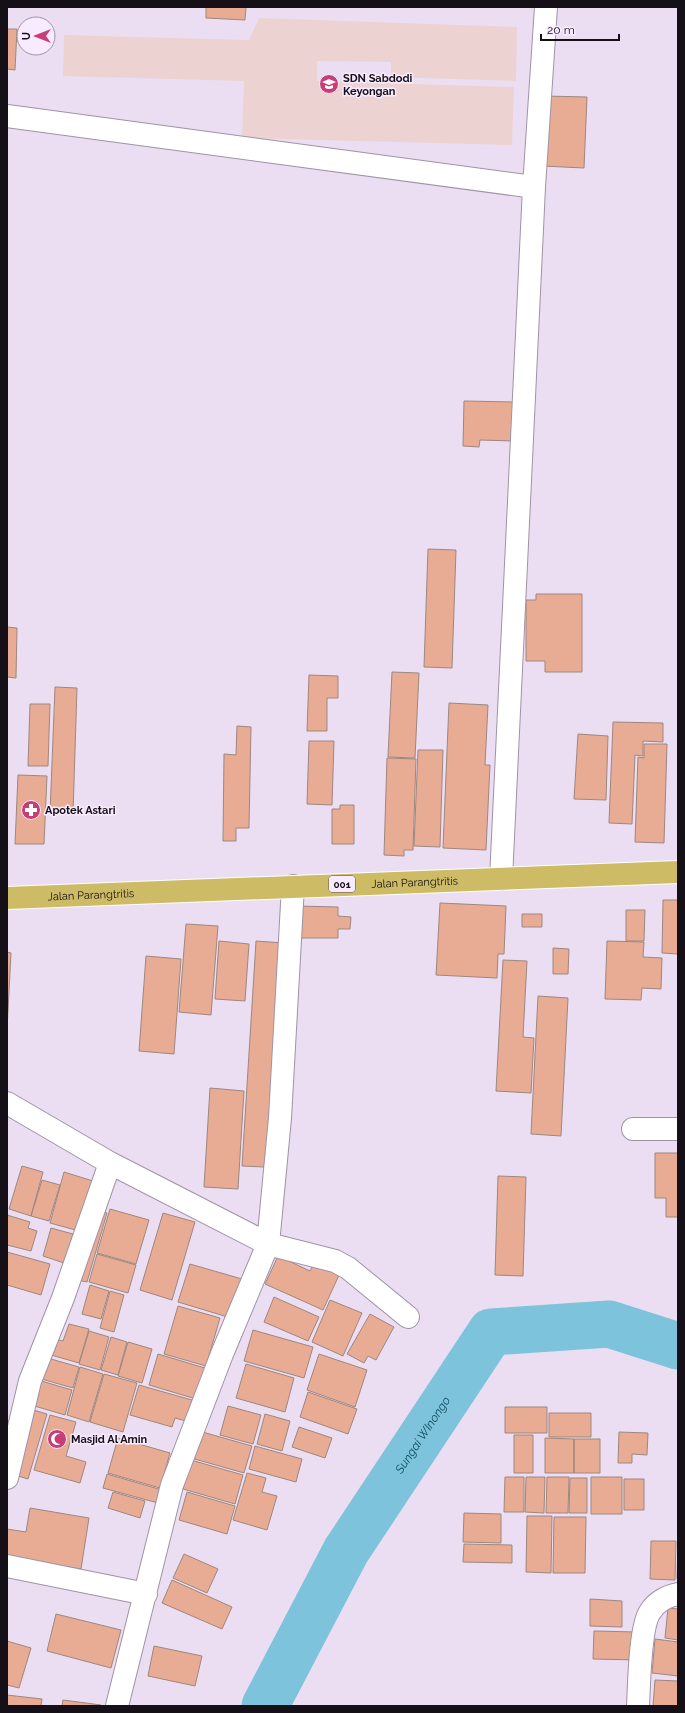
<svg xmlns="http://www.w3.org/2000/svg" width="685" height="1713" viewBox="0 0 685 1713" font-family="Raleway,sans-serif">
	<rect width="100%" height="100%" fill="#ebdef2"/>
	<path fill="#edd2d2" d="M 259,18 L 517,27 L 516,81 L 391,77 L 391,62 L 317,61 L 317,81 L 514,87 L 512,145 L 242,138 L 244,81 L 63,76 L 64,35 L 249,40 Z"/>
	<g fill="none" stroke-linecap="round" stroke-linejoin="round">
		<path stroke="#7dc3dc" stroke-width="47" id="s1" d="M 265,1706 L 346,1551 L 491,1332 L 609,1324 L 678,1346"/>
	</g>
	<path fill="#e8ab94" stroke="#9e877f" d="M 206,7 L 246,7 L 245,20 L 206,18 Z
		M 7,29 L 17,29 L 15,70 L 7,69 Z
		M 545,96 L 587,97 L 584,168 L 542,166 Z
		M 464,401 L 514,402 L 513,441 L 480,440 L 479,447 L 463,446 Z
		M 428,549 L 456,550 L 452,668 L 424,667 Z
		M 536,594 L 582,594 L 582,672 L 545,672 L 545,661 L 526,661 L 526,600 L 536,600 Z
		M 7,627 L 17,628 L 16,678 L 7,677 Z
		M 392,672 L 419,673 L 415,758 L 388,757 Z
		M 309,675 L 338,676 L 338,698 L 327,698 L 327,731 L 307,731 Z
		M 55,687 L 77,688 L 73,814 L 50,813 Z
		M 449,703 L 488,705 L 485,765 L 490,765 L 486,850 L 443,848 Z
		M 30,704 L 50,704 L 48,766 L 28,766 Z
		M 613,722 L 663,723 L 663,742 L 643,741 L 643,756 L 635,755 L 632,824 L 609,823 Z
		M 237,726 L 251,727 L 249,828 L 236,828 L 236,841 L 223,841 L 224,754 L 236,755 Z
		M 578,734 L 608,736 L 606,800 L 574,799 Z
		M 309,741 L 334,741 L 332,805 L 307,804 Z
		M 644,744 L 667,744 L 664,843 L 635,842 L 638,757 L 644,758 Z
		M 418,750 L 443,750 L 440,847 L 414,846 Z
		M 387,758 L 416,759 L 413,850 L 404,850 L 404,856 L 384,855 Z
		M 18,775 L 47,776 L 44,844 L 15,844 Z
		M 340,805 L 354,805 L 354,844 L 332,844 L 332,809 L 340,809 Z
		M 663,900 L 678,900 L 678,954 L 662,953 Z
		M 440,903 L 506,906 L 504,954 L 498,954 L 497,978 L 436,975 Z
		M 297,906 L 338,907 L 338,916 L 351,917 L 350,929 L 338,929 L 338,938 L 297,938 Z
		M 626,910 L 645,910 L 644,941 L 626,941 Z
		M 522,914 L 542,914 L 542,927 L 522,927 Z
		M 186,924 L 218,926 L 211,1015 L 179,1012 Z
		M 219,941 L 249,944 L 245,1001 L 215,999 Z
		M 256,941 L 284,943 L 271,1159 L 265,1159 L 264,1167 L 242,1166 Z
		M 607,941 L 644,942 L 643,957 L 662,958 L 661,989 L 642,988 L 641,1000 L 605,999 Z
		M 553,948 L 569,949 L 568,974 L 553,974 Z
		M 7,952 L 11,953 L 7,1030 Z
		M 146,956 L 181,959 L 174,1054 L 139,1051 Z
		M 503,960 L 527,961 L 523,1037 L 534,1038 L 531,1093 L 496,1091 Z
		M 538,996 L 568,998 L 561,1136 L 531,1134 Z
		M 210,1088 L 244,1091 L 238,1189 L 204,1187 Z
		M 655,1153 L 678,1153 L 678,1217 L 666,1217 L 666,1198 L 655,1198 Z
		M 22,1166 L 43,1172 L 31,1216 L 9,1209 Z
		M 64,1172 L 93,1181 L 79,1231 L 50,1223 Z
		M 498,1176 L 526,1177 L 523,1276 L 495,1275 Z
		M 42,1180 L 60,1185 L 49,1221 L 31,1216 Z
		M 110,1209 L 149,1220 L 136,1264 L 97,1253 Z
		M 97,1210 L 107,1213 L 87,1282 L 77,1280 Z
		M 163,1213 L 195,1222 L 172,1300 L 140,1290 Z
		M 7,1215 L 30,1222 L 28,1228 L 37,1231 L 31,1251 L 7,1245 Z
		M 51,1228 L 73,1234 L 64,1263 L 43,1256 Z
		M 7,1252 L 50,1264 L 41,1295 L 7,1285 Z
		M 97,1254 L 136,1265 L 128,1293 L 89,1282 Z
		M 278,1256 L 310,1271 L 315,1261 L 340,1273 L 323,1310 L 265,1284 Z
		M 190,1264 L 242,1279 L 231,1318 L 178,1302 Z
		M 90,1285 L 109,1291 L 101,1319 L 82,1314 Z
		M 110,1291 L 124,1295 L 114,1332 L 100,1328 Z
		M 274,1297 L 319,1317 L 308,1341 L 264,1322 Z
		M 330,1300 L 362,1313 L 343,1356 L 312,1342 Z
		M 178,1306 L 220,1318 L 206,1366 L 164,1354 Z
		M 370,1314 L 394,1327 L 376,1360 L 368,1356 L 364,1363 L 347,1354 Z
		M 69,1324 L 89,1329 L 79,1363 L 44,1353 L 48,1337 L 63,1341 Z
		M 253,1330 L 313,1347 L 304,1378 L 244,1361 Z
		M 89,1331 L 109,1337 L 100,1370 L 79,1364 Z
		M 111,1337 L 127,1342 L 118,1375 L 101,1370 Z
		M 128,1342 L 152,1349 L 142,1383 L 118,1376 Z
		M 158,1354 L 205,1368 L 196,1399 L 149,1385 Z
		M 319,1354 L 367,1370 L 355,1407 L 307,1390 Z
		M 44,1357 L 79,1367 L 73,1388 L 38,1378 Z
		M 246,1364 L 294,1378 L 285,1412 L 236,1398 Z
		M 80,1367 L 103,1374 L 89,1422 L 67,1415 Z
		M 104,1374 L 137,1383 L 123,1432 L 90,1422 Z
		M 38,1380 L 72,1390 L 65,1415 L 31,1405 Z
		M 139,1385 L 192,1400 L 186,1421 L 175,1418 L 172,1427 L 130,1415 Z
		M 308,1392 L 357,1409 L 348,1434 L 300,1417 Z
		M 228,1406 L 261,1415 L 253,1444 L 220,1435 Z
		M 505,1407 L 547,1407 L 547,1433 L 505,1433 Z
		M 30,1409 L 47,1414 L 28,1479 L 11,1474 Z
		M 549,1413 L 591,1413 L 591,1437 L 549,1437 Z
		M 265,1414 L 290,1421 L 282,1451 L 257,1444 Z
		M 50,1415 L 76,1422 L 66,1456 L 86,1462 L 80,1483 L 34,1470 Z
		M 299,1427 L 332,1438 L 325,1458 L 292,1447 Z
		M 199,1431 L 252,1446 L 244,1473 L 191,1458 Z
		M 619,1432 L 648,1433 L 647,1455 L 632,1454 L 632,1463 L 618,1463 Z
		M 514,1435 L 533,1435 L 533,1473 L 514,1473 Z
		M 118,1438 L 170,1453 L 160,1488 L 108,1473 Z
		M 545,1438 L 574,1439 L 574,1473 L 545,1473 Z
		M 574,1439 L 600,1439 L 600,1473 L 574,1473 Z
		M 255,1446 L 302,1459 L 296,1482 L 249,1469 Z
		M 191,1460 L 243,1475 L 235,1504 L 183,1489 Z
		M 247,1473 L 266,1478 L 262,1492 L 277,1496 L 267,1530 L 233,1520 Z
		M 107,1474 L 162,1490 L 158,1503 L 103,1488 Z
		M 505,1477 L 524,1477 L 524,1512 L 504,1512 Z
		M 526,1477 L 545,1477 L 544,1513 L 525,1512 Z
		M 547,1477 L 569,1477 L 568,1513 L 546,1513 Z
		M 591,1477 L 622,1477 L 622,1514 L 591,1514 Z
		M 570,1478 L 587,1478 L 587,1513 L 569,1513 Z
		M 624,1479 L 644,1479 L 644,1510 L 624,1510 Z
		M 113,1492 L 145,1501 L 140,1518 L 108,1508 Z
		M 187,1492 L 235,1506 L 227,1534 L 179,1520 Z
		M 30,1508 L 89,1518 L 81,1569 L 7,1557 L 7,1529 L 26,1532 Z
		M 464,1513 L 501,1514 L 501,1543 L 463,1542 Z
		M 527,1516 L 552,1516 L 551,1573 L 526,1572 Z
		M 554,1517 L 586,1517 L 585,1573 L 553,1573 Z
		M 651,1541 L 676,1541 L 675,1580 L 650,1579 Z
		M 678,1541 L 678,1579 L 677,1579 Z
		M 464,1544 L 512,1545 L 512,1563 L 463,1562 Z
		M 184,1554 L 218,1569 L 207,1593 L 173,1578 Z
		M 172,1580 L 232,1607 L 222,1629 L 162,1603 Z
		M 590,1599 L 622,1601 L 622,1627 L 590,1626 Z
		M 668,1608 L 678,1609 L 678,1640 L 665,1638 Z
		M 56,1614 L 121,1630 L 111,1668 L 47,1651 Z
		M 594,1631 L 637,1632 L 636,1660 L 593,1659 Z
		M 655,1639 L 678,1642 L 678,1676 L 652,1673 Z
		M 7,1641 L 31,1648 L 19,1688 L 7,1685 Z
		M 154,1646 L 202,1656 L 195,1686 L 148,1676 Z
		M 655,1680 L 678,1681 L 678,1706 L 653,1706 Z
		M 7,1695 L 42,1699 L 41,1706 L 7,1706 Z
		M 63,1700 L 101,1705 L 101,1706 L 62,1706 Z"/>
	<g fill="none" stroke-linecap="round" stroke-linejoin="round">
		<g stroke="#9f93a5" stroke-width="24">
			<path id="minor" d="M 7,116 L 534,187
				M 501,879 L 534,187 L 546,7
				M 7,1103 L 110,1163 L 268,1244 L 335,1261 L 348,1268 L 408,1317
				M 633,1129 L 678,1129
				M 7,1478 L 30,1381 L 63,1298 L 110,1163
				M 7,1566 L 146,1594
				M 117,1706 L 172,1485 L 222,1354 L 268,1244 L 280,1118 L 293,886
				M 638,1706 C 639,1686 640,1626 650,1612 C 656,1602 667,1596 678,1594"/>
		</g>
		<g stroke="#fff" stroke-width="24">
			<g id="major">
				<path id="s2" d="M 7,898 L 678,872"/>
			</g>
		</g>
		<use href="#minor" stroke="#fff" stroke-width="22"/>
		<use href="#major" stroke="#cdbb66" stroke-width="22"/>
	</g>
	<defs>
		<g id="school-disc" transform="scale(1)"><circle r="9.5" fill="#c73e77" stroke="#f9ebff"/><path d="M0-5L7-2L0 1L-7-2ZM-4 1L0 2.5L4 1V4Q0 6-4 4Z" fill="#fff"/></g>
		<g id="pharmacy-disc" transform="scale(1)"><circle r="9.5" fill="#c73e77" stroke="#f9ebff"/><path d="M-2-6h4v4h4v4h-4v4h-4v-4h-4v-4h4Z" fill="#fff"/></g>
		<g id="mosque-disc" transform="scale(1)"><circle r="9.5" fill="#c73e77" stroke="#f9ebff"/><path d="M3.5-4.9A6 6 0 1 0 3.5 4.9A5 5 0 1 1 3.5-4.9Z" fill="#fff"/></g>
	</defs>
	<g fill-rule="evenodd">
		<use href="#school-disc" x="329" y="84"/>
		<use href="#pharmacy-disc" x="31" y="810"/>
		<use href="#mosque-disc" x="57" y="1439"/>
	</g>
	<g text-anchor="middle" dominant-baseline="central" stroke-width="3" stroke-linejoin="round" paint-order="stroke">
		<rect fill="#f9ebff" stroke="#59525d" stroke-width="1" x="329" y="876" width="26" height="16" rx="3"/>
		<g font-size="10" font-weight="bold" fill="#151017">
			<text x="342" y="884">001</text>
		</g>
		<g font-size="11" font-weight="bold" fill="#151017" stroke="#f9ebff" text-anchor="start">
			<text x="343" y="78">SDN Sabdodi<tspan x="343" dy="13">Keyongan</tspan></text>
			<text x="45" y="810">Apotek Astari</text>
			<text x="71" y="1439">Masjid Al Amin</text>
		</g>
		<g font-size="11" fill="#151017" stroke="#f9ebff">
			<text stroke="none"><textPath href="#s2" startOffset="408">Jalan Parangtritis</textPath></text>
			<text stroke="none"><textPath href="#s2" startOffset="84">Jalan Parangtritis</textPath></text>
		</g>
		<g font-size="12" font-style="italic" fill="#0d4a5c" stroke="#f9ebff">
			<text stroke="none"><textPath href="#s1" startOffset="314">Sungai WInongo</textPath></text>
		</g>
	</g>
	<rect width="685" height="1713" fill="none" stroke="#151017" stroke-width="16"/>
	<g transform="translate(36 36) rotate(270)"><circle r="19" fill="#f9ebff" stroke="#9e93a2"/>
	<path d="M0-3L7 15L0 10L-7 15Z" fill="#c73e77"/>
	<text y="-6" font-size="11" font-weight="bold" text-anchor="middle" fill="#151017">U</text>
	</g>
	<path d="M541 34v6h78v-6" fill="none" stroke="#151017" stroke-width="2"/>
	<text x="547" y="34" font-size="12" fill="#151017" stroke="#f9ebff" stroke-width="3" paint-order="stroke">20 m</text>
</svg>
